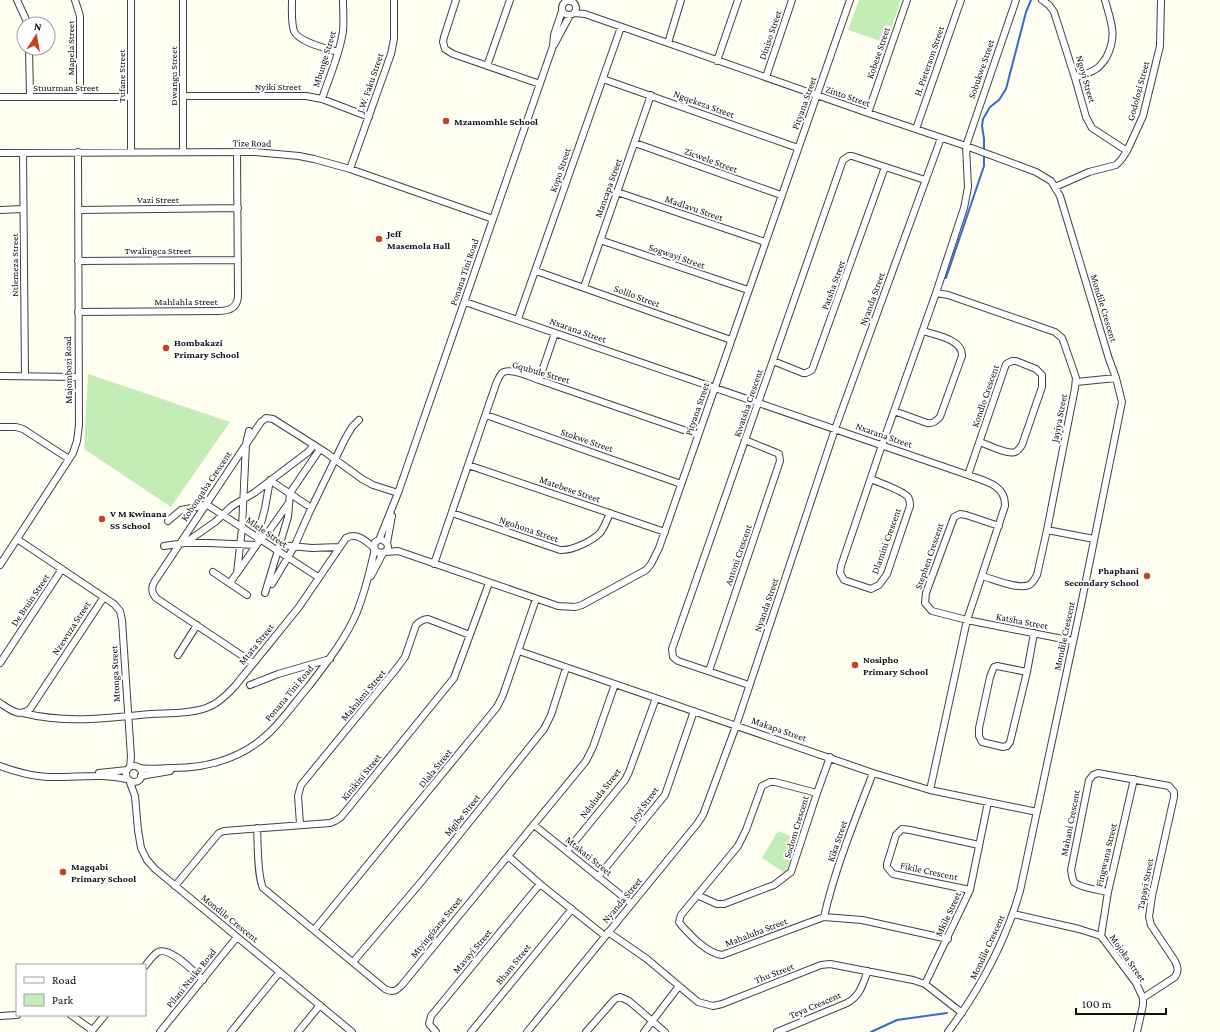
<svg xmlns="http://www.w3.org/2000/svg" width="1220" height="1032" viewBox="0 0 1220 1032" font-family="'Crimson Pro',serif">
	<rect width="100%" height="100%" fill="#fefff0"/>
	<path fill="#c4ecb7" d="M 859,0 L 901,0 L 886,43 L 848,30 Z
		M 88,374 L 230,422 L 171,507 L 84,449 Z
		M 778,831 L 798,839 L 785,873 L 762,858 Z"/>
	<g fill="none" stroke-linecap="round" stroke-linejoin="round">
		<path stroke="#356ad3" stroke-width="2" d="M 946,278 L 984,166 L 984,139 L 982,126 L 983,119 L 990,107 L 999,100 L 1006,89 L 1026,12 L 1031,0
			M 871,1032 L 897,1020 L 947,1013"/>
		<g stroke="#414141" stroke-width="8">
			<path id="minor" d="M 17,0 L 28,24
				M 75,0 L 80,16 L 80,97
				M 131,0 L 131,152
				M 183,0 L 183,152
				M 292,0 C 292,10 291,22 294,31 C 298,42 328,49 338,52
				M 456,0 L 444,37 L 443,42 L 445,49 L 453,54 L 540,84
				M 1042,0 L 1049,5 L 1054,12 L 1075,78 L 1086,117 L 1092,128 L 1127,151
				M562 8a7 7 0 1 1 14 0a7 7 0 1 1-14 0Z
				M 574,13 L 585,14 L 868,113 L 966,146 L 1036,172 L 1051,181 L 1060,196 L 1109,359 L 1116,378 L 1122,402 L 1081,605 L 1020,891 C 1005,943 980,989 948,1032
				M 668,43 L 681,0
				M 554,45 L 570,15
				M 29,48 L 30,97
				M 717,61 L 738,0
				M 487,66 L 510,0
				M 766,77 L 792,0
				M 1075,78 C 1082,75 1090,73 1096,69 C 1100,67 1103,62 1106,58 C 1118,35 1111,23 1105,0
				M 603,79 L 798,148
				M 183,96 L 306,96 L 322,99 L 369,117
				M 0,97 L 131,97
				M 322,99 C 329,77 340,54 343,31 C 344,21 343,10 343,0
				M 868,113 L 907,0
				M 916,129 L 961,0
				M 635,143 L 781,195
				M 0,153 L 255,152 L 299,156 L 314,159 L 350,169 L 493,219
				M 23,153 L 25,376
				M 350,169 L 391,54 L 394,39 L 394,0
				M 1055,187 L 1089,172 L 1116,165 L 1121,160 L 1127,151 L 1143,116 L 1160,46 L 1161,0
				M 617,192 L 765,242
				M 0,210 L 23,209
				M 78,210 L 238,208
				M 600,240 L 748,290
				M 78,261 L 238,260
				M 536,271 L 731,340
				M 584,287 L 651,95
				M 936,293 L 948,295 L 1055,332 L 1062,338 L 1064,343 L 1076,378 L 1075,388 L 1047,530 L 1037,575 C 1035,578 1033,583 1029,585 C 1018,590 993,579 982,576
				M 465,302 L 968,475 C 985,481 1006,485 1005,506 L 967,620 L 930,790
				M 78,312 L 219,311 C 229,311 237,308 238,297 L 237,152
				M 518,319 L 621,27
				M 773,361 L 803,373 L 806,373 L 812,370 L 885,167
				M 0,376 L 78,377
				M 539,380 L 555,333
				M 1076,382 L 1116,378
				M 894,411 L 927,423 C 933,424 936,421 940,417 L 962,356 C 963,339 935,335 923,331
				M 486,415 L 681,484
				M 0,427 L 16,427 L 23,429 L 69,459
				M 468,465 L 665,532
				M 968,475 L 1006,364 L 1012,361 L 1016,361 L 1036,369 L 1042,375 L 1042,387 L 1022,445 C 1020,448 1018,451 1015,452 C 1008,455 988,445 980,442
				M 871,479 C 880,483 902,490 908,497 C 910,500 910,503 910,506 L 887,574 L 879,585 L 871,589 L 844,580 L 840,573 L 841,566 L 882,445 L 936,293 L 964,208 L 968,187 L 966,146 L 1016,0
				M 274,483 L 307,505
				M 452,513 L 560,550 C 572,551 592,541 600,533 C 604,528 607,520 610,513
				M 168,521 L 181,510 L 197,507 L 206,504 L 318,577
				M 999,526 L 966,515 L 960,514 L 954,517 L 926,593 L 925,603 L 932,611 L 967,620 L 1073,641
				M 1047,530 L 1094,539
				M 17,539 L 114,604 L 120,611 L 122,620 L 131,757 L 130,767
				M 258,539 L 258,535 L 265,508 L 270,480
				M 379,540 L 398,493 L 553,46 L 554,35 L 562,11
				M 185,543 L 209,543 L 256,545
				M 387,543 L 392,516
				M 280,545 L 312,548 L 339,547
				M 164,546 L 185,543 L 215,522 L 232,506 L 254,493 L 308,452 L 314,445
				M 386,552 L 398,551 L 558,606 L 575,607 L 582,605 L 646,570 L 651,564 L 659,548 L 850,0
				M 434,564 L 496,384 C 498,380 499,376 502,373 C 509,367 531,377 539,380 L 698,435
				M 0,565 L 73,453 L 77,441 L 79,425 L 78,152
				M 213,572 L 247,595
				M 237,573 L 242,528 L 246,444 L 249,431
				M 371,576 L 383,553
				M 230,583 L 260,540 L 269,531 L 288,504
				M 272,584 L 294,547 L 310,511 L 345,439 L 352,427 L 359,420
				M 265,593 L 288,517 L 290,493 L 320,449
				M 519,651 L 873,773 L 930,790 L 1037,812
				M 178,655 L 197,625
				M 0,663 L 62,569
				M 253,663 L 156,598 C 151,592 151,587 155,581 L 261,422 L 266,418 L 273,419 L 325,452 L 362,479 L 373,485 L 398,493
				M 709,671 L 780,461 L 779,454 L 777,453 L 745,440
				M 1027,672 L 997,666 L 994,667 L 990,677 L 979,728 L 979,736 L 982,742 L 1003,747 L 1007,746 L 1010,742 L 1027,672 L 1034,633
				M 250,685 L 278,674 L 330,659
				M 749,685 L 678,661 L 673,657 L 672,649 L 843,160 L 849,156 L 852,156 L 925,180
				M 0,703 C 9,709 20,718 30,709 L 104,597
				M 23,713 C 67,724 107,718 151,714 C 169,713 189,714 206,708 C 218,704 227,695 235,686 L 299,607 L 346,538 C 357,532 366,541 374,548
				M 0,766 C 16,772 31,776 48,777 C 75,778 100,773 127,779
				M126 774a8 8 0 1 1 16 0a8 8 0 1 1-16 0Z
				M 139,768 C 150,770 161,768 172,768 C 208,768 243,758 270,732 C 284,718 296,701 309,686 C 327,662 345,640 357,612 C 364,594 369,575 373,557 C 375,552 374,547 375,542 L 381,539 L 387,543 L 388,547 L 386,552 L 379,553 L 375,550
				M 99,773 L 127,770
				M 141,776 L 170,771
				M 129,780 L 135,796 L 138,830 L 141,848 L 147,860 L 155,869 L 352,1032
				M 817,793 L 775,782 L 770,782 L 762,786 L 746,830 L 738,846 L 681,915 L 679,922 L 682,926 C 692,937 707,953 722,955 L 824,917 L 862,920 L 948,939
				M 300,824 L 298,796 L 301,785 L 397,668 L 405,657 L 416,625 C 420,621 423,619 428,619 L 470,635
				M 534,825 L 632,904
				M 257,828 C 258,843 257,875 263,888 L 385,989 C 393,993 396,991 402,985 L 586,761 L 593,747 L 615,684
				M 567,851 L 625,780 L 629,772 L 656,698
				M 508,856 L 540,884 L 605,936
				M 598,877 L 665,795 L 694,711
				M 175,886 L 213,840 L 219,833 L 224,831 L 330,823 L 335,821 L 341,817 L 454,678 L 489,583
				M 970,890 L 893,874 L 887,867 L 887,864 L 896,835 L 902,829 L 910,830 L 979,845
				M 1108,892 C 1100,890 1080,888 1074,882 C 1072,879 1072,874 1071,870 L 1089,780 L 1093,775 L 1098,773 L 1169,786 L 1174,792 L 1174,797 L 1152,896 L 1149,917 L 1151,925 L 1175,961 C 1178,967 1179,971 1175,977 L 1143,998
				M 697,895 L 717,904 L 724,904 L 774,885 L 791,872 L 817,793 L 830,757
				M 1013,914 L 1079,929 L 1101,936 L 1136,983 L 1143,998 L 1143,1005 L 1137,1032
				M 824,917 C 835,868 855,820 873,773
				M 314,930 L 497,707 L 503,695 L 536,599
				M 608,932 L 647,959 L 698,1002 L 713,1006 L 722,1004 L 821,965 L 830,964 L 913,980 L 925,984 L 962,1013
				M 1101,936 L 1108,892 L 1134,779
				M 353,962 L 422,881 L 544,729 L 551,715 L 566,668
				M 145,966 C 149,961 153,955 158,952 C 170,946 194,972 203,980
				M 925,984 L 970,890 L 988,802
				M 71,1015 L 92,1030
				M 0,1016 L 17,1015
				M 91,1032 L 105,1015
				M 160,1032 L 237,937
				M 231,1032 L 279,973
				M 298,1032 L 320,1005
				M 436,1032 L 429,1024 L 431,1016 L 540,884
				M 471,1032 L 572,909
				M 527,1032 L 697,824 L 703,815 L 736,726 L 835,429 L 941,138
				M 586,1032 L 615,999 L 620,997 L 629,1001 L 665,1032
				M 644,1032 L 679,986
				M 777,1032 L 847,1003 C 861,995 862,985 868,971"/>
		</g>
		<use href="#minor" stroke="#fff" stroke-width="6"/>
	</g>
	<g fill="#c54420" stroke="#fff" stroke-width="1.5">
		<circle cx="446" cy="121" r="4"/>
		<circle cx="379" cy="239" r="4"/>
		<circle cx="166" cy="348" r="4"/>
		<circle cx="102" cy="519" r="4"/>
		<circle cx="1147" cy="576" r="4"/>
		<circle cx="855" cy="665" r="4"/>
		<circle cx="63" cy="872" r="4"/>
	</g>
	<g text-anchor="middle" dominant-baseline="central" stroke-width="4" stroke-linejoin="round" paint-order="stroke">
		<g font-size="10" fill="#0e0e0e" stroke="#fff">
			<text transform="translate(770 35) rotate(-71)">Diniso Street</text>
			<text transform="translate(70 48) rotate(-90)">Mapela Street</text>
			<text transform="translate(878 53) rotate(-71)">Kobese Street</text>
			<text transform="translate(324 59) rotate(-73)">Mbunge Street</text>
			<text transform="translate(929 61) rotate(-71)">H. Pieterson Street</text>
			<text transform="translate(981 69) rotate(-71)">Sobukwe Street</text>
			<text transform="translate(121 76) rotate(-90)">Tufane Street</text>
			<text transform="translate(173 76) rotate(-90)">Dwangu Street</text>
			<text transform="translate(1086 79) rotate(74)">Ngoyi Street</text>
			<text transform="translate(370 83) rotate(-71)">J.W. Faku Street</text>
			<text x="278" y="86">Nyiki Street</text>
			<text x="66" y="87">Stuurman Street</text>
			<text transform="translate(1138 91) rotate(-75)">Godolozi Street</text>
			<text transform="translate(848 96) rotate(19)">Zinto Street</text>
			<text transform="translate(804 103) rotate(-70)">Pityana Street</text>
			<text transform="translate(704 104) rotate(20)">Ngqekeza Street</text>
			<text transform="translate(252 143) rotate(1)">Tize Road</text>
			<text transform="translate(711 160) rotate(20)">Zicwele Street</text>
			<text transform="translate(560 170) rotate(-71)">Kopo Street</text>
			<text transform="translate(608 188) rotate(-70)">Mancapa Street</text>
			<text x="158" y="199">Vazi Street</text>
			<text transform="translate(694 208) rotate(19)">Madlavu Street</text>
			<text x="158" y="250">Twalingca Street</text>
			<text transform="translate(677 256) rotate(19)">Sogwayi Street</text>
			<text transform="translate(14 265) rotate(-90)">Ntlemeza Street</text>
			<text transform="translate(464 272) rotate(-71)">Ponana Tini Road</text>
			<text transform="translate(833 285) rotate(-70)">Patsha Street</text>
			<text transform="translate(637 296) rotate(20)">Solilo Street</text>
			<text transform="translate(872 299) rotate(-70)">Nyanda Street</text>
			<text x="186" y="301">Mahlahla Street</text>
			<text transform="translate(1104 308) rotate(73)">Mondile Crescent</text>
			<text transform="translate(578 330) rotate(19)">Nxarana Street</text>
			<text transform="translate(68 370) rotate(-91)">Majombozi Road</text>
			<text transform="translate(541 372) rotate(16)">Gqubule Street</text>
			<text transform="translate(985 396) rotate(-71)">Kondlo Crescent</text>
			<text transform="translate(748 403) rotate(-71)">Kwatsha Crescent</text>
			<text transform="translate(697 409) rotate(-71)">Pityana Street</text>
			<text transform="translate(1059 418) rotate(-79)">Jayiya Street</text>
			<text transform="translate(884 435) rotate(19)">Nxarana Street</text>
			<text transform="translate(587 440) rotate(19)">Stokwe Street</text>
			<text transform="translate(206 486) rotate(-56)">Kobonqaba Crescent</text>
			<text transform="translate(570 489) rotate(19)">Matebese Street</text>
			<text transform="translate(529 529) rotate(19)">Ngohona Street</text>
			<text transform="translate(267 532) rotate(34)">Mlele Street</text>
			<text transform="translate(886 541) rotate(-70)">Dlamini Crescent</text>
			<text transform="translate(738 555) rotate(-71)">Antoni Crescent</text>
			<text transform="translate(929 556) rotate(-71)">Stephen Crescent</text>
			<text transform="translate(30 600) rotate(-56)">De Bruin Street</text>
			<text transform="translate(766 605) rotate(-71)">Nyanda Street</text>
			<text transform="translate(1022 621) rotate(11)">Katsha Street</text>
			<text transform="translate(71 628) rotate(-57)">Nzewuza Street</text>
			<text transform="translate(1064 636) rotate(-78)">Mondile Crescent</text>
			<text transform="translate(256 644) rotate(-51)">Mtata Street</text>
			<text transform="translate(115 674) rotate(-93)">Mtonga Street</text>
			<text transform="translate(289 693) rotate(-50)">Ponana Tini Road</text>
			<text transform="translate(363 695) rotate(-50)">Makuleni Street</text>
			<text transform="translate(779 729) rotate(19)">Makapa Street</text>
			<text transform="translate(435 768) rotate(-51)">Dlala Street</text>
			<text transform="translate(361 777) rotate(-51)">Kinikini Street</text>
			<text transform="translate(600 793) rotate(-52)">Nduluda Street</text>
			<text transform="translate(644 804) rotate(-53)">Joyi Street</text>
			<text transform="translate(462 815) rotate(-51)">Mgibe Street</text>
			<text transform="translate(1070 823) rotate(-79)">Mahani Crescent</text>
			<text transform="translate(796 827) rotate(-73)">Sodom Crescent</text>
			<text transform="translate(837 841) rotate(-71)">Kika Street</text>
			<text transform="translate(1106 855) rotate(-77)">Fingwana Street</text>
			<text transform="translate(589 856) rotate(39)">Mtakati Street</text>
			<text transform="translate(929 871) rotate(12)">Fikile Crescent</text>
			<text transform="translate(1145 884) rotate(-79)">Tapayi Street</text>
			<text transform="translate(622 900) rotate(-50)">Nyanda Street</text>
			<text transform="translate(948 914) rotate(-65)">Mkile Street</text>
			<text transform="translate(230 918) rotate(39)">Mondile Crescent</text>
			<text transform="translate(436 927) rotate(-51)">Mtyingizane Street</text>
			<text transform="translate(756 932) rotate(-21)">Mahaluba Street</text>
			<text transform="translate(987 947) rotate(-65)">Mondile Crescent</text>
			<text transform="translate(472 951) rotate(-50)">Mavayi Street</text>
			<text transform="translate(1128 958) rotate(55)">Mojoka Street</text>
			<text transform="translate(513 964) rotate(-51)">Bham Street</text>
			<text transform="translate(774 973) rotate(-21)">Thu Street</text>
			<text transform="translate(191 978) rotate(-51)">Pilani Ntsiko Road</text>
			<text transform="translate(815 1005) rotate(-23)">Teya Crescent</text>
		</g>
		<g font-size="10" font-weight="bold" fill="#0e0e0e" stroke="#fff" text-anchor="start">
			<text x="454" y="121">Mzamomhle School</text>
			<text x="387" y="233">Jeff<tspan x="387" dy="12">Masemola Hall</tspan></text>
			<text x="174" y="342">Hombakazi<tspan x="174" dy="12">Primary School</tspan></text>
			<text x="110" y="513">V M Kwinana<tspan x="110" dy="12">SS School</tspan></text>
			<text x="1139" y="570" text-anchor="end">Phaphani<tspan x="1139" dy="12">Secondary School</tspan></text>
			<text x="863" y="659">Nosipho<tspan x="863" dy="12">Primary School</tspan></text>
			<text x="71" y="866">Magqabi<tspan x="71" dy="12">Primary School</tspan></text>
		</g>
	</g>
	<rect x="16" y="964" width="130" height="52" fill="#ffffff" stroke="#9f9f9f"/>
	<rect x="24" y="977" width="20" height="6" fill="#ffffff" stroke="#9f9f9f"/>
	<text x="52" y="984" font-size="12" fill="#0e0e0e">Road</text>
	<rect x="24" y="994" width="20" height="12" fill="#c4ecb7" stroke="#9f9f9f"/>
	<text x="52" y="1004" font-size="12" fill="#0e0e0e">Park</text>
	<g transform="translate(36 36) rotate(11)"><circle r="19" fill="#ffffff" stroke="#9f9f9f"/>
	<path d="M0-3L7 15L0 10L-7 15Z" fill="#c54420"/>
	<text y="-6" font-size="11" font-weight="bold" text-anchor="middle" fill="#0e0e0e">N</text>
	</g>
	<path d="M1076 1008v6h90v-6" fill="none" stroke="#0e0e0e" stroke-width="2"/>
	<text x="1082" y="1008" font-size="12" fill="#0e0e0e" stroke="#ffffff" stroke-width="3" paint-order="stroke">100 m</text>
</svg>
